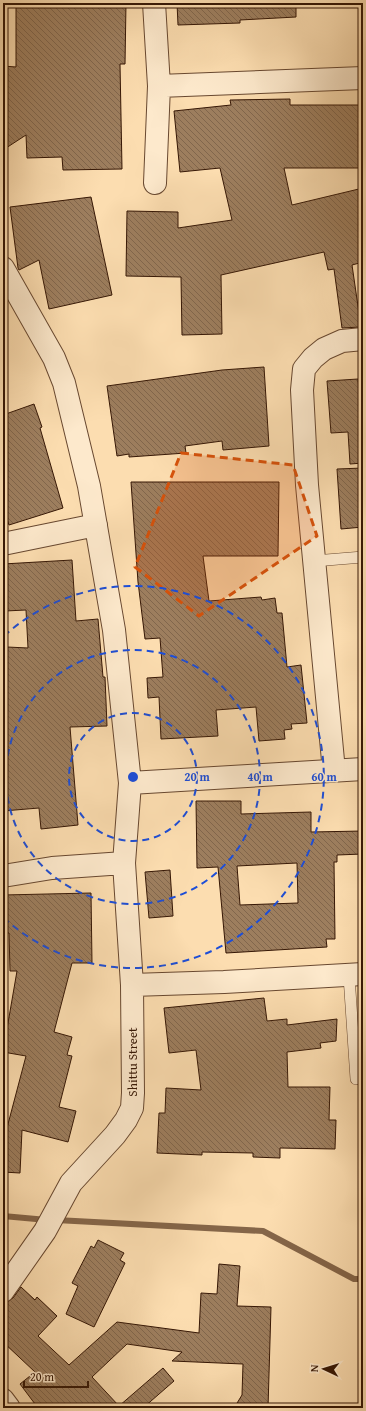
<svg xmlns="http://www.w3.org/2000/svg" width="366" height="1411" viewBox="0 0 366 1411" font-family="'Gentium Book Plus',serif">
	<defs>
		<pattern id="building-back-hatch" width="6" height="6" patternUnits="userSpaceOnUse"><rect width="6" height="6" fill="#9d7e5e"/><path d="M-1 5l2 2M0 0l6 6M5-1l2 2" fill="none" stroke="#81664c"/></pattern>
	</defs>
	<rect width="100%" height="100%" fill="#fcddb0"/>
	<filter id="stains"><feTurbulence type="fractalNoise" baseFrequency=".005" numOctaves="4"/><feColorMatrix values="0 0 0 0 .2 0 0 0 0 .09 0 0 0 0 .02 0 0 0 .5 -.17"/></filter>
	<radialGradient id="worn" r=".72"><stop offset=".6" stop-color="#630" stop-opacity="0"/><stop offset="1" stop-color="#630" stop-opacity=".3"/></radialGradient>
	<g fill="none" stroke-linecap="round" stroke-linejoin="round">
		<path stroke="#856649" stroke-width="6" d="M 3,1216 L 47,1220
			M 56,1220 L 263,1231 L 354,1279 L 363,1279"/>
	</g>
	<path fill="url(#building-back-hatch)" stroke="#361705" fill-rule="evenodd" d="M 16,3 L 126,3 L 125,64 L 120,64 L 122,169 L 63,170 L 62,157 L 27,158 L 26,135 L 3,150 L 3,66 L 16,67 Z
		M 177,3 L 296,3 L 296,17 L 240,20 L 240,23 L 178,25 Z
		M 290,99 L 290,105 L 363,105 L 363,168 L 284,168 L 292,205 L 363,188 L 363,262 L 352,265 L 361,327 L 342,328 L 334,269 L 328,270 L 324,252 L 221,275 L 222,334 L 182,335 L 181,277 L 126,276 L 127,211 L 178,212 L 178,228 L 232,220 L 220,168 L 180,172 L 174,111 L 231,105 L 230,100 Z
		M 91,197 L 112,295 L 49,309 L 39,260 L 19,270 L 18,268 L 10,207 Z
		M 264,367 L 269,446 L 223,450 L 222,441 L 185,446 L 186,453 L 129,457 L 129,454 L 117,456 L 107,386 L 222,370 Z
		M 358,379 L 359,390 L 363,390 L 363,463 L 350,464 L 348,432 L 331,433 L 327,381 Z
		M 34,404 L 42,427 L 40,428 L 63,508 L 9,525 L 3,506 L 3,415 Z
		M 363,468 L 363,527 L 341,529 L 337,469 Z
		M 131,482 L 279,482 L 278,556 L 203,556 L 209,601 L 261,597 L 262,600 L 275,598 L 277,613 L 282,613 L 287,667 L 301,665 L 307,723 L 291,724 L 292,729 L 284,730 L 285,739 L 259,741 L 256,707 L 216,710 L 218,736 L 161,739 L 159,697 L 148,698 L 147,678 L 163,677 L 160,638 L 145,639 L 138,582 Z
		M 72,560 L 76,621 L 98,619 L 103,677 L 105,677 L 107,726 L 70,727 L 78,825 L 41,829 L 39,808 L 3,811 L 3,676 L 6,675 L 7,647 L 28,648 L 26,610 L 5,611 L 3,564 Z
		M 196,801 L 241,801 L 241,814 L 311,812 L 311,832 L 363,831 L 363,854 L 337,855 L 337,862 L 334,862 L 335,939 L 326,939 L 327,947 L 226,953 L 218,867 L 197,868 ZM 297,863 L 298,903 L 240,905 L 237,866 Z
		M 170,870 L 173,916 L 149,918 L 145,872 Z
		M 91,893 L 92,963 L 72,963 L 54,1032 L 72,1037 L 67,1055 L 72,1056 L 59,1107 L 76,1111 L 68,1142 L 22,1130 L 20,1173 L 3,1172 L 3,1143 L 26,1056 L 3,1052 L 17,971 L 10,971 L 9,933 L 3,933 L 3,895 Z
		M 264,998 L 267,1021 L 287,1019 L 287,1025 L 337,1019 L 336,1041 L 320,1043 L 321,1048 L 287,1052 L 288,1087 L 330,1087 L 329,1120 L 336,1120 L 335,1149 L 280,1148 L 280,1158 L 253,1157 L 253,1153 L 202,1152 L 202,1155 L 157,1153 L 159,1113 L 165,1113 L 166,1088 L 201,1090 L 196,1050 L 169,1053 L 164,1008 Z
		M 98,1240 L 124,1253 L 120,1260 L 125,1263 L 94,1327 L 66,1314 L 78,1286 L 72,1283 L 91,1246 L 94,1248 Z
		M 219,1264 L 240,1266 L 237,1306 L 271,1307 L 268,1408 L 234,1408 L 242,1395 L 243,1364 L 172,1361 L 182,1352 L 127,1344 L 92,1377 L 119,1406 L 163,1368 L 174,1381 L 143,1408 L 38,1408 L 20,1384 L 35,1372 L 3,1342 L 3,1303 L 13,1298 L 21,1287 L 35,1300 L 37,1297 L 57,1316 L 38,1336 L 69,1365 L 117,1322 L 199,1333 L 201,1293 L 217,1294 Z"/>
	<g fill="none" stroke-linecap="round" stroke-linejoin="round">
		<g stroke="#684830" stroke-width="12">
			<path id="lane" d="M 314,561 L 363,557
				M 349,976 L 356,1079"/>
		</g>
		<g stroke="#684830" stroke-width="24">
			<path id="street" d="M 154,3 L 159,86 L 155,183
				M 159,86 L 363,78
				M 3,268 L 54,358 L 64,383 L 89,486 L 114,630 L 130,783 L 124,863 L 132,985 L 133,1093 L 132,1108 L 126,1120 L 115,1135 L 71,1183 L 45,1231 L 3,1291
				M 3,544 L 96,525
				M 334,771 L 307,485 L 302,390 L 304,369 L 313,358 L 324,349 L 342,341 L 363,339
				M 130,783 L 363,769
				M 3,876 L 52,868 L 124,863
				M 132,985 L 224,982 L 363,974
				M 3,1400 L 9,1408"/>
		</g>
		<use href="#lane" stroke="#fde9cc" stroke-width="11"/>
		<use href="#street" stroke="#fde9cc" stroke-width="22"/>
	</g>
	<path fill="#d6520b" fill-opacity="0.2" stroke="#d6520b" stroke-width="3" stroke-dasharray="8 5" stroke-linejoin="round" d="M 181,453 L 293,465 L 317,536 L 199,616 L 135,567 Z"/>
	<g fill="none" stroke="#1d4ed8" stroke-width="2" stroke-dasharray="7 5">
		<circle cx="133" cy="777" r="64"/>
		<circle cx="133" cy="777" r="127"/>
		<path d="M4 636A191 191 0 1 1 4 918"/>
	</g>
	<g text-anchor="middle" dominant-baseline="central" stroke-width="3" stroke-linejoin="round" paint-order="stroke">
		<g font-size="13" fill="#361705" stroke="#fde9cc">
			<text transform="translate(132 1062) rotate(-90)">Shittu Street</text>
		</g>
	</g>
	<circle cx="133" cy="777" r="6" fill="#1d4ed8" stroke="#fde9cc" stroke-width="2"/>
	<g font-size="12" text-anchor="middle" font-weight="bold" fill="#1d4ed8" stroke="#fde9cc" stroke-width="3" stroke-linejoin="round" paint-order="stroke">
		<text x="197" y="781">20 m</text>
		<text x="260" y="781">40 m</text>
		<text x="324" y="781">60 m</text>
	</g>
	<rect width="366" height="1411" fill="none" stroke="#fcddb0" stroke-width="16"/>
	<rect x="4" y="4" width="358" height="1403" fill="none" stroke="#361705" stroke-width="2"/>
	<rect x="8" y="8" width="350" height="1395" fill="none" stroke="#361705"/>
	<g transform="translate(324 1369) rotate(274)" stroke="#fde9cc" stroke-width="3" paint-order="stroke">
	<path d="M0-3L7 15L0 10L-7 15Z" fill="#361705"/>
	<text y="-6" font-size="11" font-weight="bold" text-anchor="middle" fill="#361705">N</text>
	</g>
	<path d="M24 1381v6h64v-6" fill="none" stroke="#361705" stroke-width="2"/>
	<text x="30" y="1381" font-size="12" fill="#361705" stroke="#fde9cc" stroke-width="3" paint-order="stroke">20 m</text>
	<rect width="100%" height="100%" filter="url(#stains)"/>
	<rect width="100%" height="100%" fill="url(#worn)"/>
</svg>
